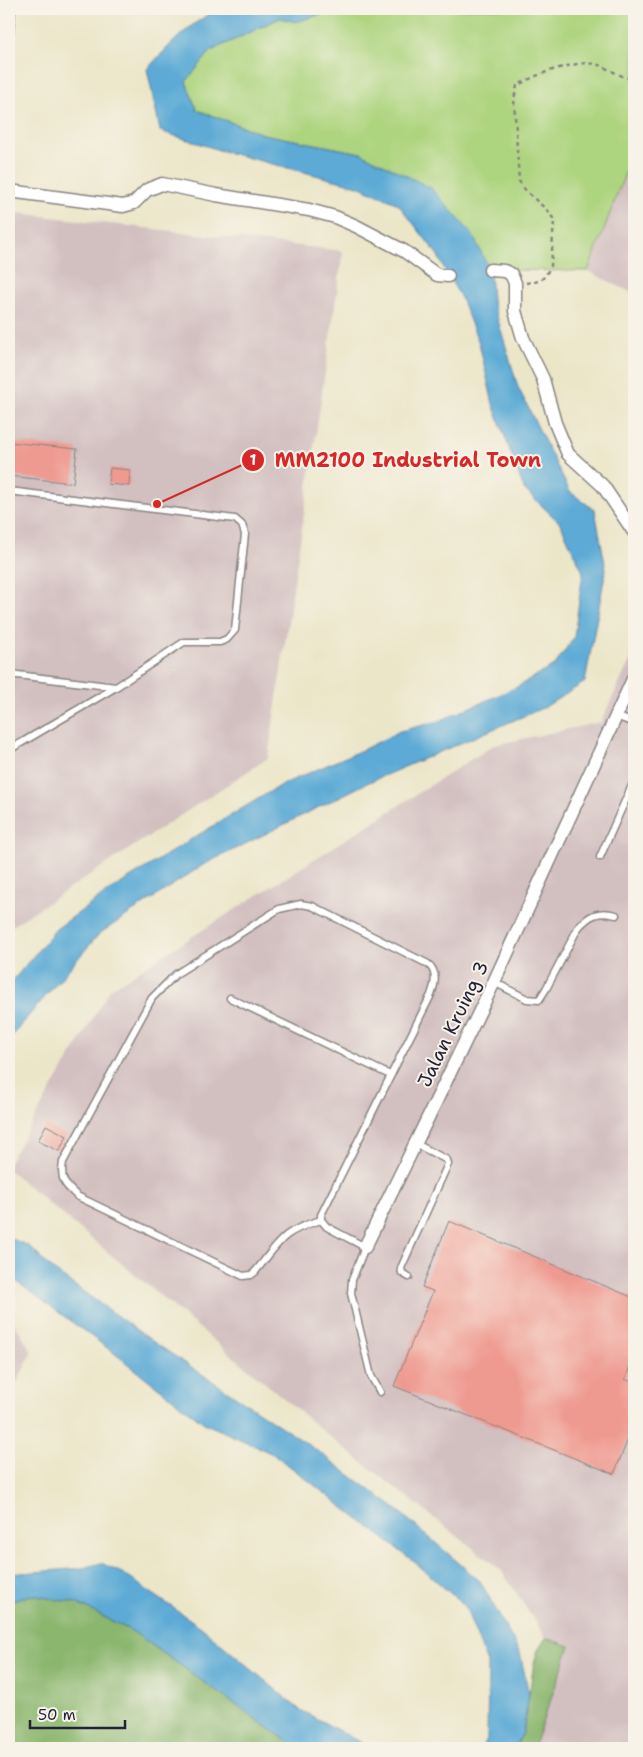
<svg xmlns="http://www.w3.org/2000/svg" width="643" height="1757" viewBox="0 0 643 1757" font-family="'Shantell Sans',sans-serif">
	<rect width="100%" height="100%" fill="#f7f3e8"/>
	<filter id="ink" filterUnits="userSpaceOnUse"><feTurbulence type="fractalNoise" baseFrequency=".02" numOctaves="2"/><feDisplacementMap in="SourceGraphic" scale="10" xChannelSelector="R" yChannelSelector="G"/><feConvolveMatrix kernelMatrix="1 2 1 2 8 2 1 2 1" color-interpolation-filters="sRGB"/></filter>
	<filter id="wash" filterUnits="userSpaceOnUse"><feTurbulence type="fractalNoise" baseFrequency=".0096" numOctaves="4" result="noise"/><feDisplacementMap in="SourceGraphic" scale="20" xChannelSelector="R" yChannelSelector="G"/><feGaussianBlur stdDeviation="1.12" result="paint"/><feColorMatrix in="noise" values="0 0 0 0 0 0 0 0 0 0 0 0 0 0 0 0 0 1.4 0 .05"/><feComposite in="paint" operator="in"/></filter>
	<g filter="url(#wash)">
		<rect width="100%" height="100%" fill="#ece6c9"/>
		<path fill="#d2bfc0" d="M 634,150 L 634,294 L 588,271 Z
			M 9,212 L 343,251 L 268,758 L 9,928 Z
			M 634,652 L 634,1748 L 533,1748 L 569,1646 L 546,1638 L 501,1570 L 335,1441 L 9,1170 L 9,1162 L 110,989 L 494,745 L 601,722 Z
			M 9,1314 L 32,1352 L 9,1398 Z"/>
		<path fill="#add47e" stroke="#687b5c" d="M 337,9 L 634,9 L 634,150 L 588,271 L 490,270 L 361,153 L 263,134 L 196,110 L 186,81 L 211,51 L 280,18 L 296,22 Z"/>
		<path fill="#8ab66d" stroke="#566c54" d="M 31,1595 L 76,1603 L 132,1631 L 297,1748 L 9,1748 L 9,1602 Z
			M 546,1638 L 570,1646 L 533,1748 L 515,1748 L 523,1733 L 534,1663 L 538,1650 Z"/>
		<path fill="#5baad5" stroke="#3e6688" d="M 219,9 L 337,9 L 296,22 L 280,18 L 211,51 L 186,82 L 197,110 L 263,134 L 361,153 L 431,188 L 472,234 L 490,270 L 492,300 L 518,387 L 570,492 L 595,510 L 606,569 L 585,682 L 545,707 L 367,783 L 203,865 L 99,934 L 9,1039 L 9,985 L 56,929 L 109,891 L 198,835 L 281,785 L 364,749 L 400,731 L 439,721 L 515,688 L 555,665 L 574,637 L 583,572 L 560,523 L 524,489 L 493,404 L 479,343 L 460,296 L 448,276 L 437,254 L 398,204 L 358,186 L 222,151 L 160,131 L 147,69 C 168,47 190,22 219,9 Z
			M 9,1238 L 29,1246 L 53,1270 L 155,1343 L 315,1449 L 396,1509 L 480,1581 L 520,1653 L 529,1694 L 523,1733 L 515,1748 L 482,1748 L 487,1739 L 488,1665 L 465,1606 L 417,1564 L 275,1455 L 204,1423 L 110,1350 L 9,1276 Z
			M 101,1563 L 124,1574 L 201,1627 L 299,1709 L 371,1748 L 297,1748 L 132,1631 L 76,1603 L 31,1595 L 9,1602 L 9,1574 L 83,1568 Z"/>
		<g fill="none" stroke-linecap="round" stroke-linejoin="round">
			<path stroke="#5baad5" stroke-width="22" d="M 312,784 L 489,713 L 515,699
				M 386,1517 L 453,1575"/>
		</g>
		<g id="blocks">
			<path fill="#ef9a90" d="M 9,442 L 77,449 L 73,483 L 9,476 Z
				M 110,468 L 130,470 L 129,486 L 108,484 Z
				M 46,1125 L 67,1136 L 59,1151 L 38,1141 Z
				M 449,1221 L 634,1298 L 634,1357 L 625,1379 L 634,1383 L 634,1424 L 614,1474 L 394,1386 L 433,1291 L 422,1287 Z"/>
		</g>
	</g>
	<g filter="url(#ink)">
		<use href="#blocks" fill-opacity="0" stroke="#878482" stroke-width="1"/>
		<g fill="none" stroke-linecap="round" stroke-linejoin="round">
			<g stroke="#878482" stroke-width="9">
				<path id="service" d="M 9,40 L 12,9
					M 9,491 L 235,519 L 242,525 L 245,534 L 235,630 L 227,639 L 220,642 L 184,642 L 116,687 L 9,750
					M 9,674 L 116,687
					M 616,716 L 634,723
					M 600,857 L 634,781
					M 494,982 L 527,999 L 539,1000 L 546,989 L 578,928 C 589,915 599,910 616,915
					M 230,998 L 390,1075
					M 321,1220 C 280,1232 280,1242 255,1272 L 251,1275 L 243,1276 L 77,1196 C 64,1184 60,1180 63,1162 L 152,998 L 176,974 L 279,909 L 301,904 L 312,906 L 428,964 C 438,972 435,984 431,995 L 321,1215 L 321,1220 L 327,1227 L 365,1247 L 352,1280 L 351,1293 L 371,1376 L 380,1392
					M 409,1277 L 402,1273 L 401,1268 L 448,1164 L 447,1160 L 416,1144"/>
			</g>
			<g stroke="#878482" stroke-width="15">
				<path id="minor" d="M 9,191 L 123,206 L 134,203 L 147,190 L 162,184 L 216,195 L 309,210 L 335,217 L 356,226 L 404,251 L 437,275 L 448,276
					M 490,270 L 504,271 L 511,274 L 515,283 L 515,311 L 523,338 L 543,379 L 555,423 L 568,454 L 603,486 L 634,532
					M 365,1247 L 494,982 L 634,677"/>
			</g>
			<path stroke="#878482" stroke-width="2.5" stroke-dasharray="4 4" stroke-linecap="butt" d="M 526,283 L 540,281 L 545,276 L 551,266 L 554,220 L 549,212 L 526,191 L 519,181 L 514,99 L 517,86 C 533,75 575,60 595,64 C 608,67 620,78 634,79"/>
			<use href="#service" stroke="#fff" stroke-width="6"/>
			<use href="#minor" stroke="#fff" stroke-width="12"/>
		</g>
	</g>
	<g text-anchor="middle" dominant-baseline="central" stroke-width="4" stroke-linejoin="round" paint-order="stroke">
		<g font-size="19" fill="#22223b" stroke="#f7f3e8">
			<text transform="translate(453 1024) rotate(-64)">Jalan Kruing 3</text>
		</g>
	</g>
	<path fill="none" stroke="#d62828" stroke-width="2" d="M157 504L253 460"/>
	<g fill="#d62828" stroke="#f7f3e8" stroke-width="2">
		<circle cx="157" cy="504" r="5"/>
		<circle cx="253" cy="460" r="12"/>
	</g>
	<g font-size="15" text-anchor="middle" font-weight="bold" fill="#fff">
		<text x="253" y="465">1</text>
	</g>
	<g font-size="20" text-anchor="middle" font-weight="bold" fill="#d62828" stroke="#f7f3e8" stroke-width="4" stroke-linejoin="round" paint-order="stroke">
		<text x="408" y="467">MM2100 Industrial Town</text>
	</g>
	<rect width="643" height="1757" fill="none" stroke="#f7f3e8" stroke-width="30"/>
	<path d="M30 1720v8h95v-8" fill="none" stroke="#22223b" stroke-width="2.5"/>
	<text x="38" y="1720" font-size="15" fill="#22223b" stroke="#f7f3e8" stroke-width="4" paint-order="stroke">50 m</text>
</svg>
